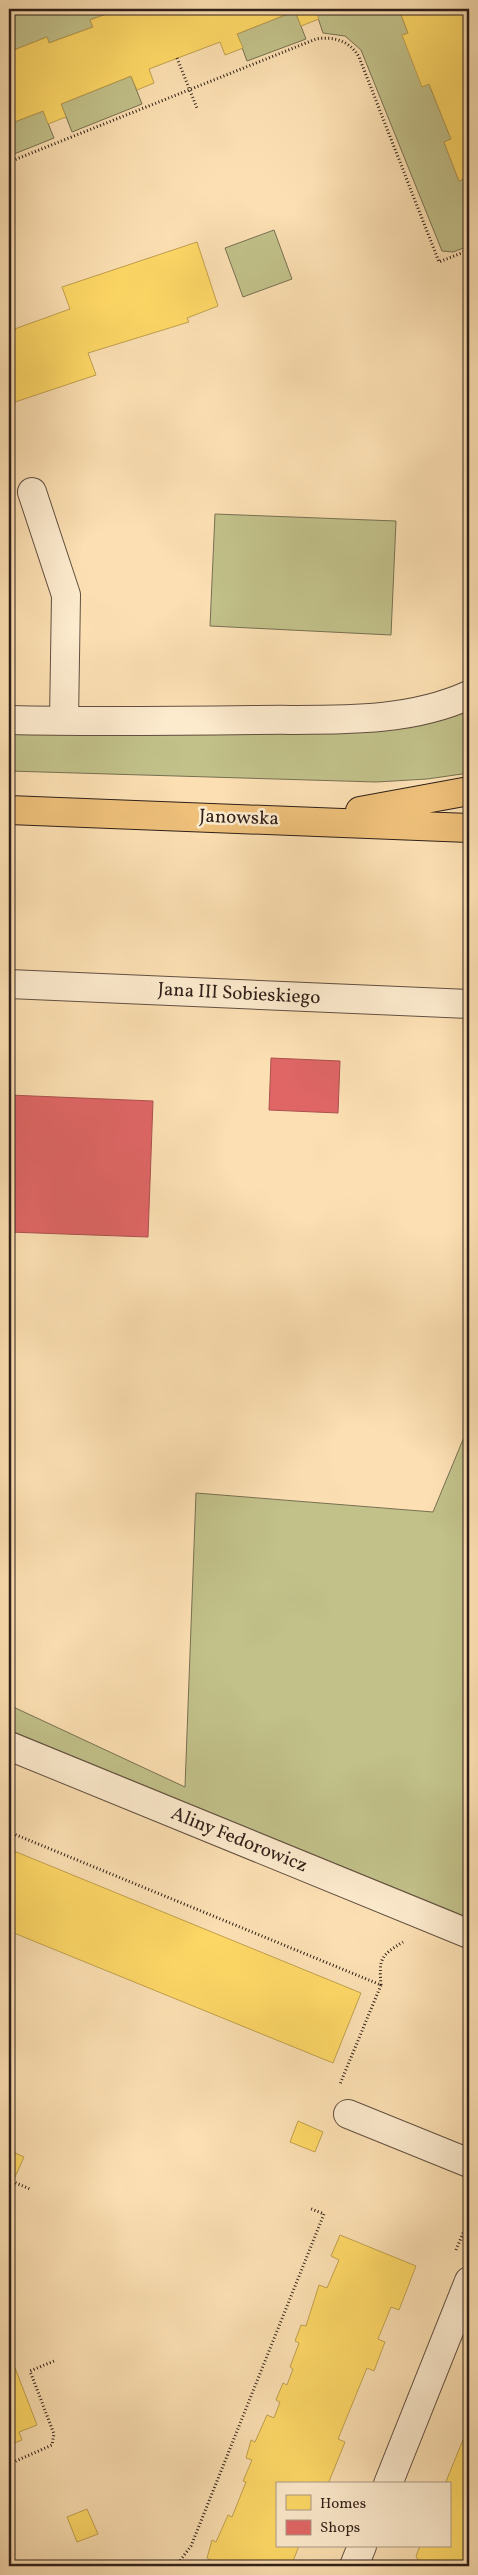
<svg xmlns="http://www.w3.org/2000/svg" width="478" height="2575" viewBox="0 0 478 2575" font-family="Vollkorn,serif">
	<rect width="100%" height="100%" fill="#fce0b3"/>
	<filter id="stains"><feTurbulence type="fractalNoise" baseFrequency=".004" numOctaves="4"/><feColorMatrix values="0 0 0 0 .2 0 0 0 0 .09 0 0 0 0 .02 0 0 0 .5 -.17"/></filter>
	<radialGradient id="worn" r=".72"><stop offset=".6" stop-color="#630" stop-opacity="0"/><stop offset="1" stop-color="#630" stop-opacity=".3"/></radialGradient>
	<path fill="#c2c18a" stroke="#787052" d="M 9,9 L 120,9 L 90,20 L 93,27 L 49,43 L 47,37 L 9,52 Z
		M 315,9 L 399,9 L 408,33 L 403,35 L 429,84 L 451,139 L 444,142 L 459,181 L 466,178 L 469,188 L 469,246 L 453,252 L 442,251 L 361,50 L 345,36 L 323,33 Z
		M 295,11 L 306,39 L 247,61 L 237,34 Z
		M 131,76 L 142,104 L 72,132 L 61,104 Z
		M 43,111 L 54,138 L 9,156 L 9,124 Z
		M 274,230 L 292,279 L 243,297 L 225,248 Z
		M 215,514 L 396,521 L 391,635 L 210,626 Z
		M 469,707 L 469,773 L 427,779 L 376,782 L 9,771 L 9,732 Z
		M 469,1425 L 469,1918 L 9,1730 L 9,1705 L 185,1787 L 196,1493 L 433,1512 Z"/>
	<path fill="#ffd966" stroke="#c1a14f" d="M 120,9 L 315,9 L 319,19 L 301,26 L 295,11 L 237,34 L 243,48 L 225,55 L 220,42 L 149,69 L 154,83 L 137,90 L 131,76 L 61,104 L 66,117 L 48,124 L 43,111 L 9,124 L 9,52 L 47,37 L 49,43 L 93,27 L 90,20 Z
		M 399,9 L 462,9 L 469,27 L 469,188 L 466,178 L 459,181 L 444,142 L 451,139 L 429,84 L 422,87 L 402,35 L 408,33 Z
		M 197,242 L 218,306 L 187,318 L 189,322 L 88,353 L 96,375 L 9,404 L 9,331 L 70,309 L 62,287 Z
		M 9,1849 L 361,1993 L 333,2063 L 9,1931 Z
		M 298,2121 L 323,2132 L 315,2152 L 290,2142 Z
		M 9,2150 L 24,2157 L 15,2177 L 9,2175 Z
		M 340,2235 L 416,2266 L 399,2310 L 391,2307 L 378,2339 L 385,2342 L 374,2371 L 367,2368 L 338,2439 L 345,2442 L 328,2484 L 277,2484 L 277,2546 L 299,2546 L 291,2566 L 209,2566 L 211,2560 L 207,2558 L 212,2540 L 216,2542 L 228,2515 L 232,2517 L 246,2482 L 243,2481 L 252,2460 L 246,2458 L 251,2440 L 255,2442 L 267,2415 L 274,2418 L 280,2402 L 276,2400 L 283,2383 L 287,2385 L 293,2369 L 290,2367 L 299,2343 L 295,2341 L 301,2325 L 306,2326 L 319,2285 L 327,2288 L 339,2260 L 331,2256 Z
		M 12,2360 L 37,2425 L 19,2432 L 22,2440 L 9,2445 L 9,2361 Z
		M 469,2425 L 469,2566 L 421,2566 L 416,2556 L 420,2546 L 449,2546 L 449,2484 L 445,2484 Z
		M 87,2509 L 98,2534 L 77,2542 L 67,2517 Z"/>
	<path fill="#e06666" stroke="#ab514f" d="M 271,1058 L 340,1061 L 338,1113 L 269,1110 Z
		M 9,1095 L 153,1101 L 148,1237 L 9,1232 Z"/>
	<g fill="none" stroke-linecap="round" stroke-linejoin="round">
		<g stroke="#624f40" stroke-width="30">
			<path id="minor" d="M 32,492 L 66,595 L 64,721
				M 9,720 C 91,722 173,721 256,720 C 327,719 403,725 469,695
				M 9,984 L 469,1004
				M 9,1746 L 469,1934
				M 348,2114 L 469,2163
				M 388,2484 L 469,2281
				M 354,2566 L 362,2546"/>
		</g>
		<g stroke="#2f1f19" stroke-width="30">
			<path id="major" d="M 9,810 L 469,828
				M 360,811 L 469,791"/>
		</g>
		<path stroke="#2f1f19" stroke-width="3" stroke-dasharray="1 2.5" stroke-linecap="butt" d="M 177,58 L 197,108
			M 9,162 L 316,39 C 334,36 350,41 359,57 L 439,262 L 469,250
			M 9,1832 L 381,1985 L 340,2084
			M 381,1985 C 379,1959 380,1956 403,1942
			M 9,2180 L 30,2189
			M 456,2250 L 469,2219
			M 9,2464 L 52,2445 L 54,2434 L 30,2371 L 54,2361
			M 176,2566 L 191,2546 L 324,2214 L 309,2208"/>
		<use href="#minor" stroke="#fdebce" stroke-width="28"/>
		<use href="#major" stroke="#eec07a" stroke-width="28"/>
	</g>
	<g text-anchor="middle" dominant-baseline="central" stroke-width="5" stroke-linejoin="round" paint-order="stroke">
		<g font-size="19" fill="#2f1f19" stroke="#fdebce">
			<text transform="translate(239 818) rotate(2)">Janowska</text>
			<text transform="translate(239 994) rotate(3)">Jana III Sobieskiego</text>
			<text transform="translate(239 1840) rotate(22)">Aliny Fedorowicz</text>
		</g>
	</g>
	<rect width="478" height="2575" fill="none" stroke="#fce0b3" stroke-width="30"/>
	<rect x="10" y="10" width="458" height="2555" fill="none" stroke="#2f1f19" stroke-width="2.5"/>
	<rect x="15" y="15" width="448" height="2545" fill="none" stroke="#2f1f19"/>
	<rect x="276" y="2482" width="175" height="65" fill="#fdebce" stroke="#ab9986"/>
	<rect x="286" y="2495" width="25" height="15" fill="#ffd966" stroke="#ab9986"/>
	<text x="320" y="2508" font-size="15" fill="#2f1f19">Homes</text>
	<rect x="286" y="2520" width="25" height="15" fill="#e06666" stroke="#ab9986"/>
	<text x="320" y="2532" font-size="15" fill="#2f1f19">Shops</text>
	<rect width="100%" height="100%" filter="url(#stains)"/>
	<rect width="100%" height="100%" fill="url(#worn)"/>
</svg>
